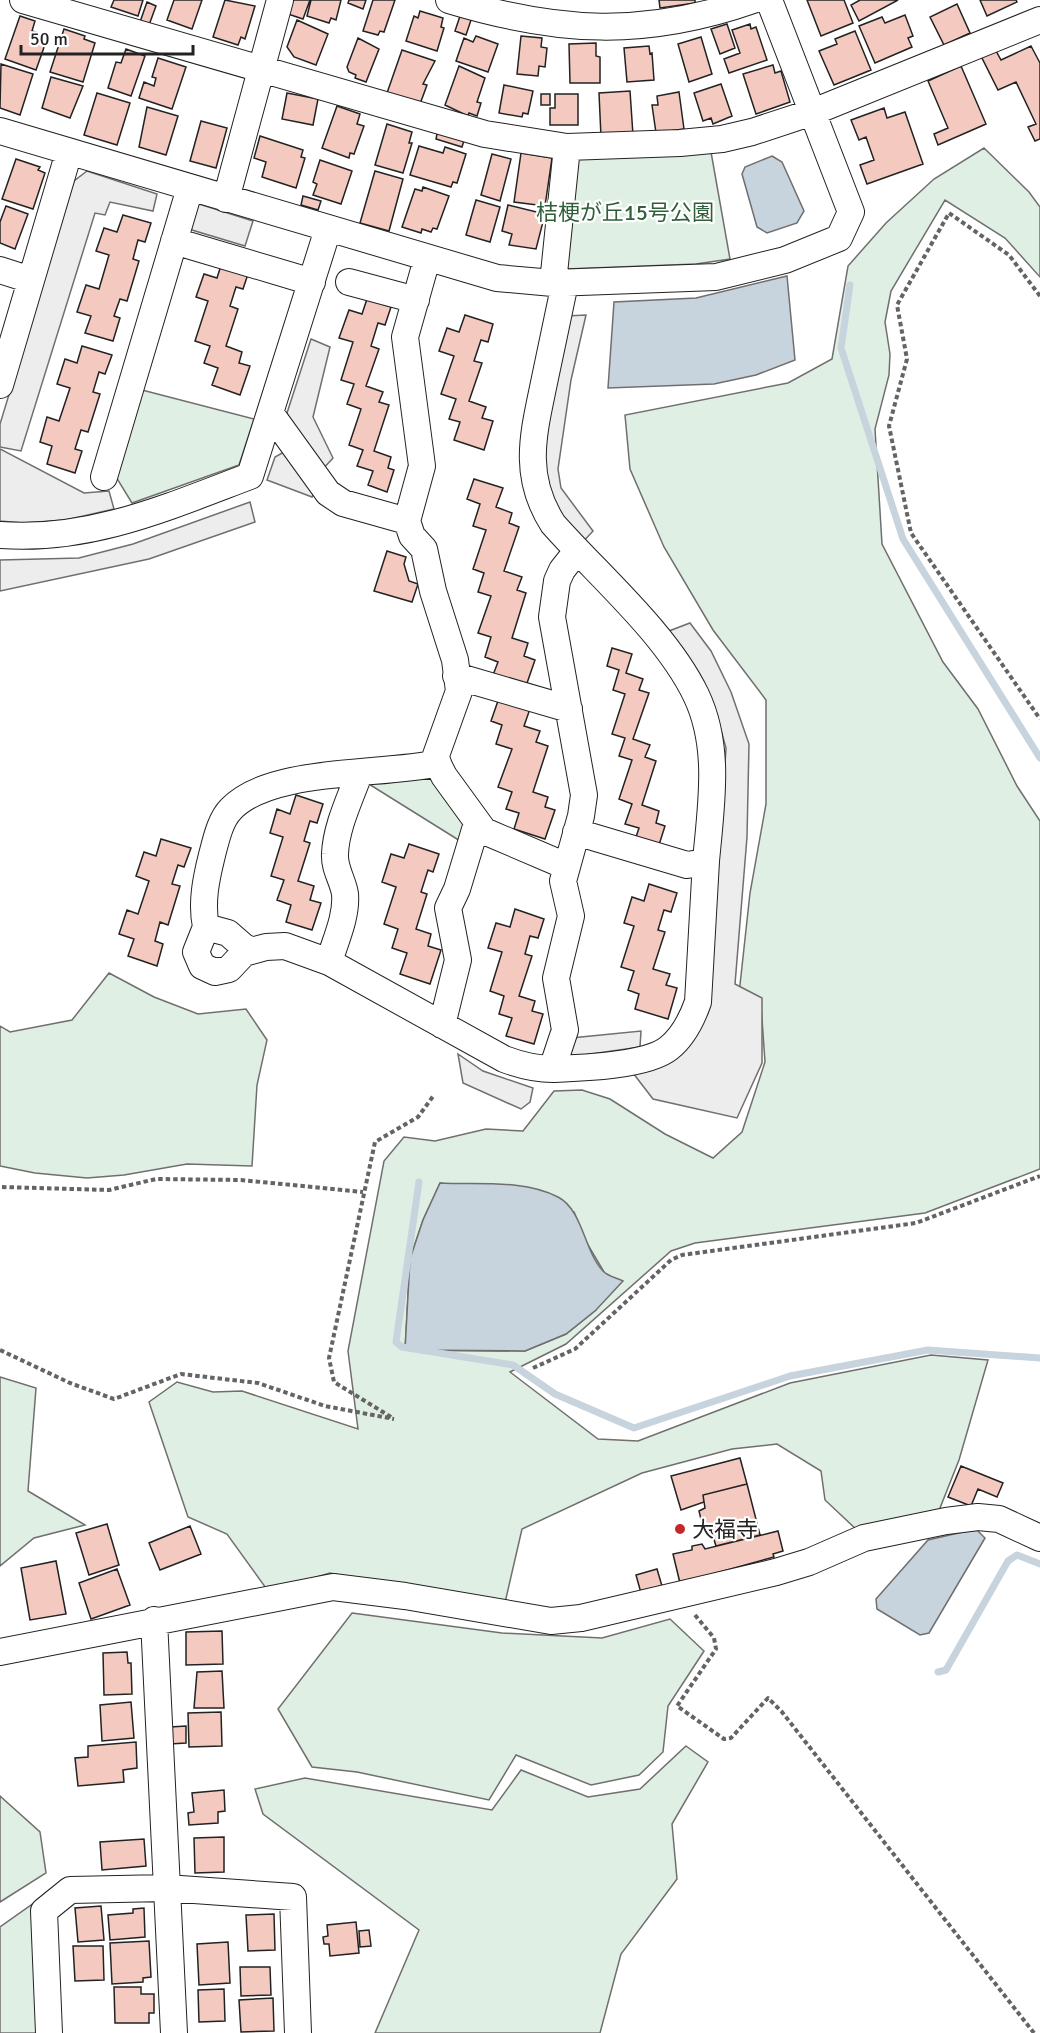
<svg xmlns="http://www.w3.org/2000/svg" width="1040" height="2033" viewBox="0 0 1040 2033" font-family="Signika,'Noto Sans JP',sans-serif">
	<rect width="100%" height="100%" fill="#fff"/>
	<path fill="#e0efe3" stroke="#6f6f6f" stroke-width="1.5" fill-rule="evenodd" d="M 984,148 L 1029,192 L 1040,207 L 1040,277 L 1005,238 L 945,200 L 891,291 L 885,322 L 890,354 L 889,375 L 875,429 L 882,544 L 943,662 L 978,709 L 1017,786 L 1040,821 L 1040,1169 L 925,1213 L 695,1243 L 671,1251 L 566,1344 L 510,1372 L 598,1439 L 638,1441 L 790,1383 L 931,1355 L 988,1360 L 959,1460 L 938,1513 L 858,1531 L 825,1500 L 821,1471 L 777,1444 L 732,1449 L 642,1473 L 522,1529 L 504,1607 L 330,1573 L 268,1591 L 227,1534 L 188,1517 L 149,1402 L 177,1382 L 213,1392 L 242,1391 L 358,1429 L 348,1351 L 384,1161 L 404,1137 L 435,1141 L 486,1129 L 523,1131 L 554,1091 L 582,1090 L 610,1099 L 665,1134 L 713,1158 L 742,1132 L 765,1062 L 761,1005 L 739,994 L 750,893 L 766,804 L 766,700 L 713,630 L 664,547 L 630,469 L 625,415 L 788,383 L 832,359 L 848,266 L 886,223 L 934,179 ZM 440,1183 L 574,1212 L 585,1240 L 604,1272 L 596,1310 L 566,1334 L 525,1351 L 405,1350 L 410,1259 L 423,1220 Z
		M 711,152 L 730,259 L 696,264 L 566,269 L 573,164 L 580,158 Z
		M 142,390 L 254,419 L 239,465 L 132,503 L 116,477 Z
		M 438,775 L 471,825 L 465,844 L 364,781 Z
		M 109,973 L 154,997 L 198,1014 L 246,1009 L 267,1040 L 257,1085 L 252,1166 L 187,1164 L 124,1175 L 87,1178 L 35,1173 L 0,1166 L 0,1026 L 10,1032 L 72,1020 Z
		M 0,1377 L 36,1388 L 28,1491 L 85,1525 L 34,1538 L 0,1566 Z
		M 352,1613 L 502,1633 L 602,1638 L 670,1619 L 704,1651 L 668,1706 L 663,1752 L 639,1775 L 591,1785 L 516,1755 L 489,1800 L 357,1772 L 312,1767 L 278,1709 Z
		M 686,1746 L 708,1762 L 672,1824 L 677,1879 L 621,1954 L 600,2033 L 375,2033 L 419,1930 L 263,1814 L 255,1789 L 305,1778 L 492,1810 L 521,1770 L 588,1797 L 640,1789 Z
		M 0,1796 L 40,1832 L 46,1873 L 0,1902 Z
		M 34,1903 L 39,2033 L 0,2033 L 0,1927 Z"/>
	<path fill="#ededed" stroke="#6f6f6f" stroke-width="1.5" d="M 87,171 L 157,194 L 153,211 L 110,202 L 105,215 L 95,213 L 21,451 L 0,447 L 0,424 L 74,181 Z
		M 199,204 L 253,221 L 245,246 L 192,230 L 187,222 L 191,209 Z
		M 586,315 L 571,380 L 558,469 L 561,488 L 593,531 L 581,544 L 555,510 L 541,467 L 566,316 Z
		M 311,339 L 330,347 L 313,417 L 333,458 L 319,473 L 297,437 L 287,413 Z
		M 0,449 L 84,493 L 109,491 L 114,509 L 66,520 L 23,523 L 0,521 Z
		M 284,452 L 316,489 L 312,497 L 267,480 L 275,457 Z
		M 250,502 L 255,522 L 149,559 L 0,591 L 0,560 L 79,558 L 133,544 Z
		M 690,623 L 711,651 L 731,692 L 749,744 L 747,837 L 735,984 L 762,998 L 762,1063 L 737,1118 L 653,1099 L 633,1073 L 710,1000 L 726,748 L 714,705 L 669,631 Z
		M 641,1031 L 640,1047 L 563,1058 L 571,1038 Z
		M 458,1054 L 483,1071 L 533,1088 L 530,1102 L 521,1109 L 463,1083 Z"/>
	<path fill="#c7d3dd" stroke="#6f6f6f" stroke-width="1.5" d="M 772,156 L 782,162 L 804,211 L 797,223 L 767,233 L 757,227 L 742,174 L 745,167 Z
		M 787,276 L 795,360 L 756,375 L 714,384 L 608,388 L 614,302 L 696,298 Z
		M 440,1183 C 477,1185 524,1179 558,1197 C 583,1210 584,1251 603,1271 C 607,1276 617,1278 623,1281 L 596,1310 L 566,1334 L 525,1351 L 405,1350 L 410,1259 L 423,1220 Z
		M 976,1529 L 985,1538 L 929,1633 L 920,1635 L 877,1609 L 876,1599 L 928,1540 Z"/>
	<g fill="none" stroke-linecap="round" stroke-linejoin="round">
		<path stroke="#c7d3dd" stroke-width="7" d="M 850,285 L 841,348 L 903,539 L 1040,758
			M 419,1182 L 396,1342 L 402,1347 L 513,1365 L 555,1394 L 634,1428 L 790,1376 L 928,1350 L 1040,1358
			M 938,1672 L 946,1670 L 1008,1561 L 1017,1555 L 1040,1564"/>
	</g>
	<path fill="#f3c9c0" stroke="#222" stroke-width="1.5" d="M 114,0 L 143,0 L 138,16 L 111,7 Z
		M 174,0 L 202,0 L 192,29 L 167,20 Z
		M 225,0 L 255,6 L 245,39 L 241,37 L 238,45 L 213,37 Z
		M 293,0 L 310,0 L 303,19 L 288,14 Z
		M 311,0 L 341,0 L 336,20 L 331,18 L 329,23 L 307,16 Z
		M 349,0 L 366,0 L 363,9 L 348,3 Z
		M 373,0 L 395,0 L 384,32 L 380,31 L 378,35 L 363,31 Z
		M 659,0 L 695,0 L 695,3 L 660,8 Z
		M 807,0 L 844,0 L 853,23 L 821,36 Z
		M 860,0 L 898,0 L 859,21 L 851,5 Z
		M 980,0 L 1016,0 L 1017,2 L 987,16 Z
		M 147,2 L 156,6 L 149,25 L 140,22 Z
		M 957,4 L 970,33 L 944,45 L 930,17 Z
		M 420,11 L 443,18 L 441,27 L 444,28 L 437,51 L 406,41 L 414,16 L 418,18 Z
		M 461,13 L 472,17 L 466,35 L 455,31 Z
		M 905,15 L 913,36 L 908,38 L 912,47 L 875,63 L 859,26 L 882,17 L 885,23 Z
		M 20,16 L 35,21 L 32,31 L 48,36 L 36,70 L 5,59 Z
		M 297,20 L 328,34 L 316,65 L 294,57 L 287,47 Z
		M 727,24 L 735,48 L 720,54 L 711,29 Z
		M 750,24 L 751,29 L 756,27 L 767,60 L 729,73 L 724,59 L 740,53 L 732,30 Z
		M 64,29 L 85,36 L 84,39 L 95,43 L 83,82 L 50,72 Z
		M 855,31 L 871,70 L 834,85 L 819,51 L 837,44 L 835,39 Z
		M 476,36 L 498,44 L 488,72 L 456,61 L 464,38 L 473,42 Z
		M 521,36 L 542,38 L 541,47 L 547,48 L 545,67 L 539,66 L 538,76 L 517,74 Z
		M 701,37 L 712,74 L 689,82 L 678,44 Z
		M 358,38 L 379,49 L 366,82 L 355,78 L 356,75 L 349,72 L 347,67 Z
		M 596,43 L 596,56 L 600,57 L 600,83 L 570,83 L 569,44 Z
		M 649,46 L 650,54 L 652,53 L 654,80 L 627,82 L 624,48 Z
		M 1031,46 L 1040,63 L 1040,139 L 1035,141 L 1028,127 L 1036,124 L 1016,82 L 998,90 L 981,56 L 995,49 L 1001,60 Z
		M 126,49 L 145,56 L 131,96 L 108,88 L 116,62 L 121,63 Z
		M 402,50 L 435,61 L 423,84 L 427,85 L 420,104 L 387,93 Z
		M 158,58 L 186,67 L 172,109 L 139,98 L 144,82 L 154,86 L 156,78 L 152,77 Z
		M 1,64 L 33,74 L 20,115 L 0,108 Z
		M 773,65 L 775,73 L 781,71 L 790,102 L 756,114 L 743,74 Z
		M 459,66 L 485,78 L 477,102 L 481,103 L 477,116 L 469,113 L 468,116 L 445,105 Z
		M 961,66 L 986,124 L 938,145 L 934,134 L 948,128 L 928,81 Z
		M 51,77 L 83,86 L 70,118 L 42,108 Z
		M 721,84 L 732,116 L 713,124 L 711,118 L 703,121 L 694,93 Z
		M 504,85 L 533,91 L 528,114 L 523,113 L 522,117 L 499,113 Z
		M 630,91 L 633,135 L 601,137 L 599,93 Z
		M 679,92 L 684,129 L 656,133 L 652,105 L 658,105 L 657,96 Z
		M 97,93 L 130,103 L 117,145 L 84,135 Z
		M 287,93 L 318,99 L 313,125 L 282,119 Z
		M 541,94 L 550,94 L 550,105 L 541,105 Z
		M 555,94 L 578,94 L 578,125 L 550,125 L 550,108 L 555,108 Z
		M 337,106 L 360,114 L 357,124 L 364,126 L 354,154 L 350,153 L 349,158 L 322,148 Z
		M 147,107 L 178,116 L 166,155 L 139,147 Z
		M 884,108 L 887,118 L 905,112 L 923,164 L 867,184 L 860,165 L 874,160 L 866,137 L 859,140 L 851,120 Z
		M 201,121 L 227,128 L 216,168 L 190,161 Z
		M 387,124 L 412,132 L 409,143 L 412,143 L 403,173 L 375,165 Z
		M 438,129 L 465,137 L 462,147 L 436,139 Z
		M 260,136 L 303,150 L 301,157 L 305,158 L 296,188 L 262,177 L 266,162 L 254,158 Z
		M 419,146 L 443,153 L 445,147 L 466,154 L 457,183 L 453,182 L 451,187 L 410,175 Z
		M 521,153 L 552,158 L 545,206 L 514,202 Z
		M 492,154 L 511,159 L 500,201 L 481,195 Z
		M 16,159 L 40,167 L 38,170 L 45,173 L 33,209 L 2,199 Z
		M 320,160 L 352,171 L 341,204 L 313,195 L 317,184 L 313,182 Z
		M 375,171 L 403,179 L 389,231 L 360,223 Z
		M 423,187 L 449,196 L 437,229 L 433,228 L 431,232 L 422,229 L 421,233 L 402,227 L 415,189 L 422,191 Z
		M 303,196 L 321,201 L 318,210 L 301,205 Z
		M 476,200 L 500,207 L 490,242 L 466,235 Z
		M 508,205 L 545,214 L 536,249 L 509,245 L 512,234 L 502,231 Z
		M 6,206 L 28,214 L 15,249 L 0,243 L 0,222 Z
		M 123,215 L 151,223 L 145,242 L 138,240 L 133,259 L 139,261 L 127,301 L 120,299 L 114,316 L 120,318 L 113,341 L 85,333 L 91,316 L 77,312 L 86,285 L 99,289 L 109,255 L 96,251 L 104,228 L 117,232 Z
		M 223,259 L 250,268 L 243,289 L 236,287 L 230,306 L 238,309 L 226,346 L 242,352 L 239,363 L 250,366 L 240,395 L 212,385 L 218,368 L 204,363 L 210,346 L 195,341 L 208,301 L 196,297 L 204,274 L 217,278 Z
		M 367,299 L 391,307 L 385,325 L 378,323 L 371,346 L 379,349 L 366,386 L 383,392 L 379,402 L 389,405 L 374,451 L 391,457 L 388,468 L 394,470 L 387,492 L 368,485 L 373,471 L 357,466 L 363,450 L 349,445 L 361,409 L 347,404 L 354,384 L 341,380 L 353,342 L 339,338 L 349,310 L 362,314 Z
		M 465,315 L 493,324 L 488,342 L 481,340 L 474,361 L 482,363 L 469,401 L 486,407 L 482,418 L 493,421 L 484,450 L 454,440 L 460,422 L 449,419 L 456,399 L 441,394 L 454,356 L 439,351 L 447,328 L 459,332 Z
		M 82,346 L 112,355 L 105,374 L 99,372 L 93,392 L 100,394 L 88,432 L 81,430 L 75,449 L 82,451 L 75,473 L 47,464 L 52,446 L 40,442 L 47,417 L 59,421 L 70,388 L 57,384 L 65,359 L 77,363 Z
		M 474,479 L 503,488 L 496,507 L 512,513 L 509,523 L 519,527 L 504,571 L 522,577 L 517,590 L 526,593 L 512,638 L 528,643 L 524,656 L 535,660 L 526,686 L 493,675 L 498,662 L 485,657 L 491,637 L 478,633 L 491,596 L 478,592 L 484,573 L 473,569 L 486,530 L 473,526 L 480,504 L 467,499 Z
		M 387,551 L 406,557 L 404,564 L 409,581 L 418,584 L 412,602 L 374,591 Z
		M 612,648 L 632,654 L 626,673 L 643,679 L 639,690 L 649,693 L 633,739 L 650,745 L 645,757 L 656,761 L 642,805 L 659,811 L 656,823 L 665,826 L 658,848 L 635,840 L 639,828 L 625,824 L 632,804 L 619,799 L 632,760 L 619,756 L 625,738 L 612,734 L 625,694 L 613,690 L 619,670 L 607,666 Z
		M 500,695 L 531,706 L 524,726 L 540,731 L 536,742 L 548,746 L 533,792 L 548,797 L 545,807 L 555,810 L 545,839 L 514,829 L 519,813 L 506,809 L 512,792 L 498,787 L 512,749 L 496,744 L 502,725 L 491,721 Z
		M 296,795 L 323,804 L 317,823 L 310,821 L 304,841 L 310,843 L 298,881 L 314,886 L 310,900 L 321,903 L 312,930 L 286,922 L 291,905 L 277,900 L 284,880 L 271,876 L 283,837 L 270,833 L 277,809 L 290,814 Z
		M 161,839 L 191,848 L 184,867 L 178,865 L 172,884 L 180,886 L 168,925 L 160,922 L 155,941 L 163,944 L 157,966 L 128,956 L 134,939 L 119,934 L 127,910 L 138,914 L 149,881 L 136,876 L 144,852 L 156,856 Z
		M 409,844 L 439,854 L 433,872 L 428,870 L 421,892 L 427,894 L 416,929 L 431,934 L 428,946 L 441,950 L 430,984 L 400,974 L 407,953 L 392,948 L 398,929 L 384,924 L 396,887 L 382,882 L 391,854 L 404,858 Z
		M 649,884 L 677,893 L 671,912 L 664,910 L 658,930 L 665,932 L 653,969 L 670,974 L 666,985 L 677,988 L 668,1019 L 635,1009 L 639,994 L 628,990 L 634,971 L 621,967 L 634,926 L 624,923 L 632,897 L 644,901 Z
		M 515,909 L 544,919 L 538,938 L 530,936 L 525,954 L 532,956 L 519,996 L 535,1001 L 532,1011 L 543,1014 L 534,1044 L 506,1036 L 512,1018 L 499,1014 L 504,996 L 490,991 L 502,952 L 488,948 L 496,923 L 510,927 Z
		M 740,1458 L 747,1484 L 703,1495 L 704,1502 L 681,1510 L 671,1476 Z
		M 961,1466 L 1003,1483 L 997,1497 L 978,1489 L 971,1506 L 948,1497 Z
		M 747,1484 L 760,1535 L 716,1546 L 711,1530 L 704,1532 L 699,1511 L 705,1508 L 703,1495 Z
		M 107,1524 L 119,1565 L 89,1575 L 76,1533 Z
		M 190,1526 L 201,1554 L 160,1570 L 149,1543 Z
		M 778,1531 L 783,1551 L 773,1554 L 774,1557 L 680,1583 L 673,1554 L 692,1550 L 692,1546 L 702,1544 L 705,1549 Z
		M 56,1561 L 66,1614 L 30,1620 L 21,1568 Z
		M 117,1569 L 130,1605 L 91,1619 L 79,1583 Z
		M 657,1569 L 662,1586 L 641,1593 L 636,1575 Z
		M 222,1631 L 223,1664 L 186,1665 L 186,1632 Z
		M 127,1652 L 128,1663 L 131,1663 L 132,1694 L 104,1695 L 103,1653 Z
		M 222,1671 L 224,1708 L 194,1708 L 197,1672 Z
		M 131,1702 L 134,1738 L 102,1741 L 100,1705 Z
		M 221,1712 L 222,1746 L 189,1747 L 188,1713 Z
		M 186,1726 L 186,1743 L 170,1744 L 170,1727 Z
		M 136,1742 L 137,1768 L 123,1770 L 124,1782 L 78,1786 L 75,1758 L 88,1757 L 88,1746 Z
		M 224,1790 L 225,1811 L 218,1812 L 218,1823 L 189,1825 L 188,1813 L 194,1812 L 192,1793 Z
		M 224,1837 L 224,1872 L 195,1873 L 194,1838 Z
		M 144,1839 L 146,1866 L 102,1870 L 100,1842 Z
		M 101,1906 L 104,1940 L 78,1942 L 75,1908 Z
		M 144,1908 L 145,1937 L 110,1940 L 108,1915 L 133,1913 L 133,1909 Z
		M 274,1914 L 275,1950 L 248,1951 L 246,1915 Z
		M 356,1922 L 359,1953 L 330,1956 L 329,1944 L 324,1944 L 323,1937 L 328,1936 L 327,1925 Z
		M 369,1930 L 371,1946 L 360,1947 L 359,1931 Z
		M 149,1941 L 151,1977 L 143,1978 L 143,1982 L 112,1984 L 110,1943 Z
		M 228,1942 L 230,1983 L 199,1985 L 197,1944 Z
		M 73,1946 L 103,1946 L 104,1980 L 75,1981 Z
		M 240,1967 L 270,1967 L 271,1995 L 241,1996 Z
		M 114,1987 L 141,1987 L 141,1994 L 154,1994 L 154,2013 L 149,2013 L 149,2023 L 115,2023 Z
		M 224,1989 L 225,2021 L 199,2022 L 198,1990 Z
		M 273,1998 L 274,2031 L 241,2032 L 239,2000 Z"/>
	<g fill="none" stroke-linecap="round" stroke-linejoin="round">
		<g stroke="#222" stroke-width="28">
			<path id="minor" d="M 23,0 L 485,134 L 567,147 L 680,143 L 722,139 L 752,132 L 813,112 L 1040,20
				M 449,0 C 558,33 644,38 753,0
				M 0,131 L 497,278 L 553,283 L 716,277 L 785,260 L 839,238 L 851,212 L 769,0
				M 226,199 L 280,0
				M 174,241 L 312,282
				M 427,259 L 405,337 L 422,466 L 407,521 L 412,536 L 424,549 L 433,591 L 455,660 L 459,691 L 435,758 L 444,776 L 484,831 L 566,866
				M 0,270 L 31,280
				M 349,282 L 416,300
				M 553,283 L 567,147
				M 0,385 L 69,152
				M 271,414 L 328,493 L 343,503 L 407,521
				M 104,477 L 190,188
				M 0,535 C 89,542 168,507 250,476 L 328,229
				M 456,676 L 569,709
				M 576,832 L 687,865 L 706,862
				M 206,927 C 201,903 206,879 212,855 C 216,840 220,820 231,809 C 271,767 382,776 438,763
				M 251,950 L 244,947 L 228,933 L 206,927 L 196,952 L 202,966 L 215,972 L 229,969 L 244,953 L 266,947 L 285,946 L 329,962 L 504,1059 C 520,1065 536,1069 553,1069 C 581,1068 647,1066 669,1048 C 684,1036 692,1019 698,1002 C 701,955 703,908 706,861 C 711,805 721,747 696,695 C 666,633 599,576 553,524 C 521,474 534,432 545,378 C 552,346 558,315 565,283
				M 329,962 C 335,941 347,917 345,894 C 343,880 334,869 335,854 C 336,827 350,799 359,774
				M 442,1025 L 458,960 L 448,908 L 457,889 L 477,823
				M 552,1069 L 565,1030 L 556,978 L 571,916 L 563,881 L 581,816 L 584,795 L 552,617 L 557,581 L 562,570 L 577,551
				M 154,1620 L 174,2033
				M 0,1652 L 333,1587 L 405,1596 L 551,1621 L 581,1618 L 776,1572 L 809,1562 L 864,1538 L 946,1521 L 978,1517 L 999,1519 L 1040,1538
				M 49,2033 L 44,1911 L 70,1890 L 166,1888 L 293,1897 L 298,2033"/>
		</g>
		<path stroke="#646464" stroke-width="4" stroke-dasharray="4.5 3" stroke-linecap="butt" d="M 1040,296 L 1009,255 L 949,213 L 897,305 L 907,359 L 889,426 L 911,533 L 1040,719
			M 2,1187 L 109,1190 L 156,1179 L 241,1180 L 363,1192
			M 0,1350 L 70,1383 L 114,1399 L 181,1374 L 258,1383 L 325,1406 L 394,1419
			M 533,1368 L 575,1349 L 671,1260 L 682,1255 L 916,1223 L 1040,1176
			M 391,1417 L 334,1382 L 329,1358 L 375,1142 L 418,1117 L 434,1095
			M 695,1615 L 714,1638 L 716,1649 L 677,1706 L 724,1739 L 731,1738 L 768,1698 L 782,1712 L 1034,2033"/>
		<use href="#minor" stroke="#fff" stroke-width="26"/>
	</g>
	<circle fill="#c62828" stroke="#fff" stroke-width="2" cx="680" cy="1529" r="6"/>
	<g text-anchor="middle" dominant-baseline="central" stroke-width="4.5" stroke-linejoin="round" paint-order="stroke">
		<g font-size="22" fill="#2f5e38" stroke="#fff">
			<text x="625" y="212">桔梗が丘15号公園</text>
		</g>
		<g font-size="22" fill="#222" stroke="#fff" text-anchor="start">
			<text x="692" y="1529">大福寺</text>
		</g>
	</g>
	<path d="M21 45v9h172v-9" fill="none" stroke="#222222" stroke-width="3"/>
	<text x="30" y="45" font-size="18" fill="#222222" stroke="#ffffff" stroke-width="4.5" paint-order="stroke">50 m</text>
</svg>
